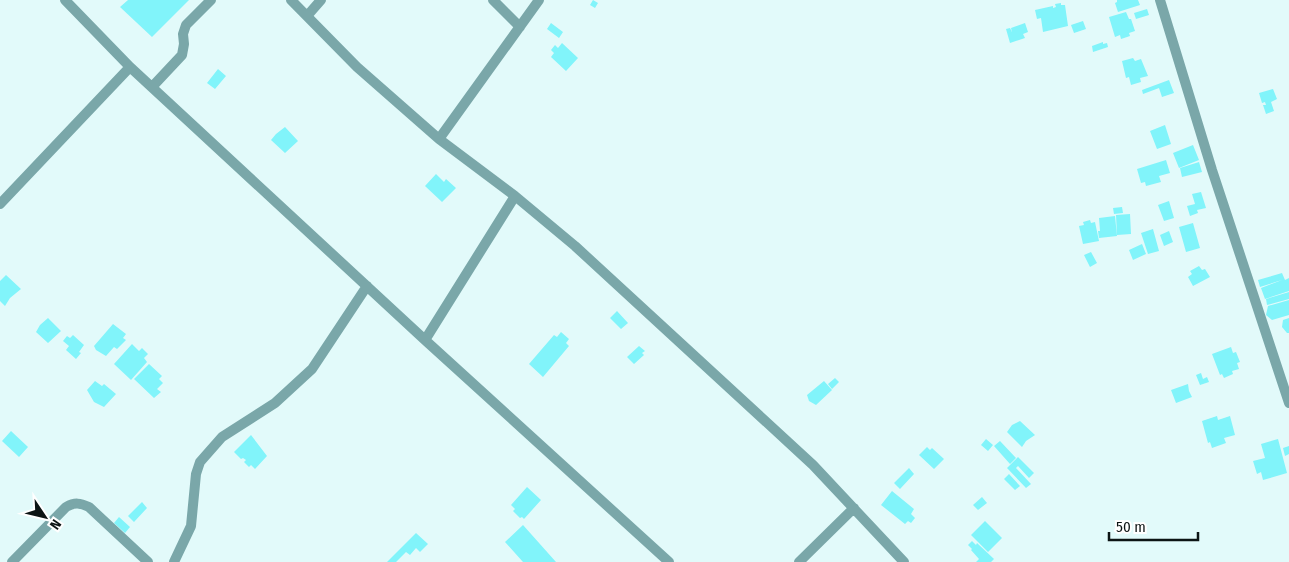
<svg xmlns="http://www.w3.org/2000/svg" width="1289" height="562" viewBox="0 0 1289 562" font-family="'Fira Sans Condensed',sans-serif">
	<rect width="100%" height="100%" fill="#e2fafa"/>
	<path fill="#81f4fa" d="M 128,0 L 189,0 L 152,37 L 120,7 Z
		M 593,0 L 598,3 L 595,8 L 590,5 Z
		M 1117,0 L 1138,0 L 1140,5 L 1118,12 L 1115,3 L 1117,2 Z
		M 1061,3 L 1061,5 L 1065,5 L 1068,26 L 1043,32 L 1041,18 L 1037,19 L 1035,10 L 1053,6 L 1053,8 L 1056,7 L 1055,4 Z
		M 1147,9 L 1149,15 L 1136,19 L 1134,13 Z
		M 1126,12 L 1129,19 L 1131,19 L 1135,31 L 1129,33 L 1130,36 L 1121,39 L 1120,35 L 1115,37 L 1109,17 Z
		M 1083,21 L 1086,29 L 1074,33 L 1071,25 Z
		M 551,23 L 563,32 L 559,38 L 547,29 Z
		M 1025,23 L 1028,32 L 1023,34 L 1025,38 L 1010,43 L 1006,29 L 1010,28 L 1012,32 L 1011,28 Z
		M 1103,42 L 1103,44 L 1107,43 L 1108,47 L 1093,52 L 1092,46 Z
		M 562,43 L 578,58 L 566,71 L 551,57 L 554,53 L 551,50 L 555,45 L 558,48 Z
		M 1133,58 L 1135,61 L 1141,59 L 1148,76 L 1140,78 L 1141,82 L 1131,85 L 1129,77 L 1126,78 L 1122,61 Z
		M 218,69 L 226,76 L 215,89 L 207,83 Z
		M 1169,80 L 1174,93 L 1162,97 L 1159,88 L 1143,94 L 1142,90 Z
		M 1273,89 L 1277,99 L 1271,102 L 1274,111 L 1266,114 L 1263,105 L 1266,105 L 1265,102 L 1262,103 L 1259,93 Z
		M 1165,125 L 1171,144 L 1157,149 L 1150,131 Z
		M 285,127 L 298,141 L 285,153 L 271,140 L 276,134 Z
		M 1193,145 L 1199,160 L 1179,168 L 1173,153 Z
		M 1166,160 L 1170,173 L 1159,176 L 1161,182 L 1146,186 L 1145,182 L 1141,183 L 1137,169 Z
		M 1199,162 L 1202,172 L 1182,177 L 1180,168 Z
		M 436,174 L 444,182 L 446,179 L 456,188 L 442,202 L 425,186 Z
		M 1201,192 L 1206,208 L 1197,210 L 1198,213 L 1190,216 L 1187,206 L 1195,204 L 1192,194 Z
		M 1169,201 L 1174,218 L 1164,221 L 1158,205 Z
		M 1122,207 L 1123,213 L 1114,214 L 1113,208 Z
		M 1130,214 L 1131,234 L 1117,235 L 1116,215 Z
		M 1115,216 L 1117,236 L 1099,238 L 1098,231 L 1100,231 L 1099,218 Z
		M 1090,220 L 1091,223 L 1095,222 L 1099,241 L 1083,244 L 1079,226 L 1084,225 L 1083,222 Z
		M 1193,223 L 1200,248 L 1186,252 L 1179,227 Z
		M 1153,229 L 1159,251 L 1148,254 L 1141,233 Z
		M 1169,231 L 1173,242 L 1164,246 L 1160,235 Z
		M 1142,244 L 1146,254 L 1133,260 L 1129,250 Z
		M 1091,252 L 1097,263 L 1090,267 L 1084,255 Z
		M 1199,266 L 1202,270 L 1205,269 L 1210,277 L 1193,286 L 1188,277 L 1192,274 L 1190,271 Z
		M 1282,273 L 1285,280 L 1289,278 L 1289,291 L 1265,299 L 1261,288 L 1282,280 L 1260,287 L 1258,280 Z
		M 6,275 L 21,289 L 10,298 L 5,306 L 0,301 L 0,281 Z
		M 1289,292 L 1289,299 L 1267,305 L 1266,299 Z
		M 1289,300 L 1289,315 L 1272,320 L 1266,315 L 1268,306 Z
		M 617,311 L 628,323 L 621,329 L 610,318 Z
		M 48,318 L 61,331 L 48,343 L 36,332 L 40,325 Z
		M 1289,318 L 1289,333 L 1287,333 L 1282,327 L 1283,320 Z
		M 113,324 L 126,334 L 123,338 L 126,340 L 117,349 L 114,347 L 106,356 L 96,350 L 94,346 Z
		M 561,332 L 569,339 L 566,343 L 569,346 L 543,377 L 529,364 L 554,335 L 557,337 Z
		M 73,335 L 84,345 L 79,352 L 81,353 L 76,359 L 66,350 L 69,346 L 63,341 L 67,336 L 70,338 Z
		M 132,344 L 139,351 L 142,348 L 148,354 L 144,358 L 147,362 L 131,380 L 114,364 Z
		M 639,346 L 645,351 L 642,353 L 644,355 L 634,364 L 627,357 Z
		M 1231,347 L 1233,353 L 1236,352 L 1240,362 L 1237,363 L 1239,369 L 1232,371 L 1233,374 L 1224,378 L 1222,374 L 1220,375 L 1212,354 Z
		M 149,364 L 162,376 L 159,379 L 163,383 L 157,389 L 161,392 L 154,398 L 134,379 Z
		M 1201,373 L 1203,379 L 1207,377 L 1209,382 L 1200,385 L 1196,375 Z
		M 835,378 L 839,382 L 832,389 L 828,384 Z
		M 95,381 L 102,386 L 104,384 L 116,394 L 104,407 L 94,402 L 87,390 Z
		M 824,381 L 832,390 L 816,405 L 809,401 L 807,395 Z
		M 1188,384 L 1189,391 L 1192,397 L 1176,403 L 1171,390 Z
		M 1217,416 L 1218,420 L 1230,416 L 1235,435 L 1224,438 L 1226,443 L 1212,448 L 1210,442 L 1208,443 L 1202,421 Z
		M 1020,421 L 1035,435 L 1026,441 L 1022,447 L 1007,432 L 1012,425 Z
		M 11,431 L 28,447 L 19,457 L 2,441 Z
		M 251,435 L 267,456 L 255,469 L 251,465 L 249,467 L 244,462 L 246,460 L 243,458 L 241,459 L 234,452 Z
		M 986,439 L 993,445 L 988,451 L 981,445 Z
		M 1278,439 L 1287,473 L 1263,480 L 1261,472 L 1257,474 L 1253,461 L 1265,458 L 1261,444 Z
		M 1000,441 L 1016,458 L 1010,464 L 994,446 Z
		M 1289,446 L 1289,454 L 1285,456 L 1283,448 Z
		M 927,447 L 930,450 L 932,448 L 944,459 L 934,469 L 919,455 Z
		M 1018,457 L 1034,473 L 1029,478 L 1018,466 L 1016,468 L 1031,484 L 1026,488 L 1007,468 Z
		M 909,468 L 914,474 L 900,489 L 894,483 Z
		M 1009,474 L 1020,486 L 1015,490 L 1004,479 Z
		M 527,487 L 541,500 L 524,519 L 522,517 L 520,518 L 513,511 L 515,509 L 511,505 Z
		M 892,491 L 914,509 L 911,514 L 915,518 L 911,523 L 908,521 L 905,524 L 881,505 Z
		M 982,497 L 987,503 L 978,510 L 973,505 Z
		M 142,502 L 147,508 L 134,522 L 128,516 Z
		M 119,517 L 130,527 L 125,533 L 114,523 Z
		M 985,521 L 1002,538 L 988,552 L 971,535 Z
		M 523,525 L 556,562 L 523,562 L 505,542 Z
		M 416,533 L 428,544 L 420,552 L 416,548 L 410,555 L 406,552 L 396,562 L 387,562 Z
		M 972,541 L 976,545 L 977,543 L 994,559 L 991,562 L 976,562 L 979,559 L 971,550 L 972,549 L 968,545 Z"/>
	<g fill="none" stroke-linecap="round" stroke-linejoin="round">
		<path stroke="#7aa7a9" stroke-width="10" d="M 65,0 L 130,67 L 425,340 L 669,562
			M 291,0 L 357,67 L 439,139
			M 493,0 L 520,27
			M 539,0 L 439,139 L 515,196 L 575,246 L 813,465 L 904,562
			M 1160,0 L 1212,170 L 1289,403
			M 307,16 L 321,0
			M 152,87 L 182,55 L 184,44 L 183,34 L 186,25 L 211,0
			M 0,204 L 130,67
			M 425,340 L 515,196
			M 12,562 L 66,507 C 75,502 80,503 89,507 L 148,562
			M 174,562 L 191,526 L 196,474 L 200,462 L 222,437 L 275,403 L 312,369 L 367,286
			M 799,562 L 854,508"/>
	</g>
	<g transform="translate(45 517) rotate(125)" stroke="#ffffff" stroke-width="4" paint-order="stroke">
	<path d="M0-4L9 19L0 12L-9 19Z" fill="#0c1414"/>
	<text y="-8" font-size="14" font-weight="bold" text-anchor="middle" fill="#0c1414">N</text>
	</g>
	<path d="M1109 532v8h89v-8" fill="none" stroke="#0c1414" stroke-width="2.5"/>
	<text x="1116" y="532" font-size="15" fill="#0c1414" stroke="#ffffff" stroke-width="4" paint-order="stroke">50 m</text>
</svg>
